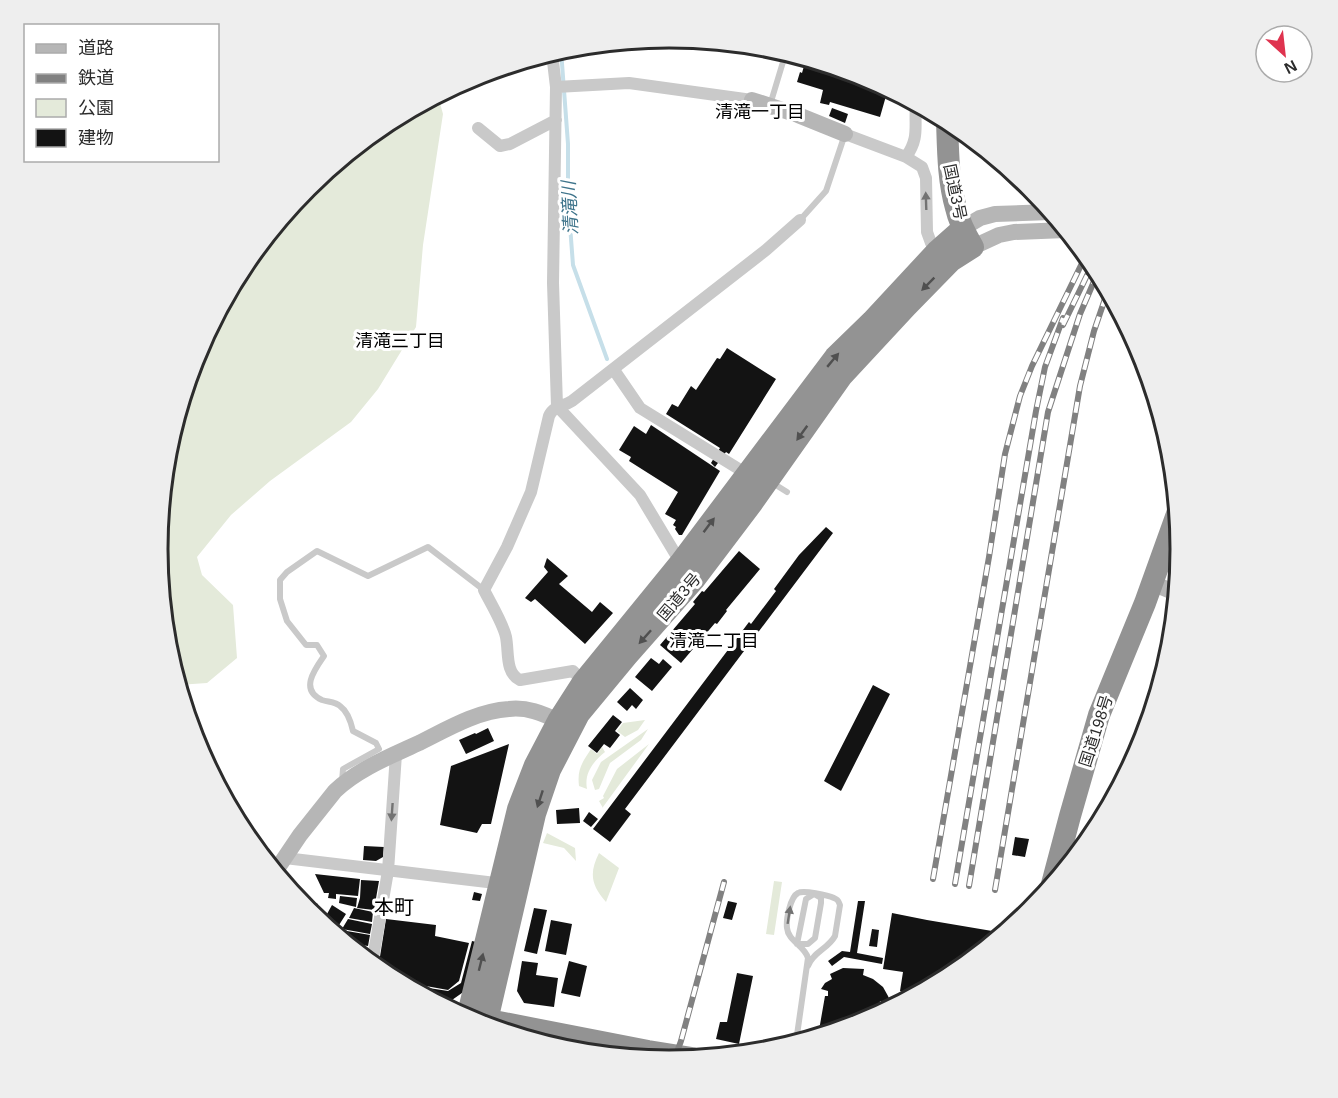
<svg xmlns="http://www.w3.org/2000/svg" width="1338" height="1098" viewBox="0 0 1338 1098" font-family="Arial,'Noto Sans JP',sans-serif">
	<rect width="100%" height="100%" fill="#fff"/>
	<path fill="#e4eada" d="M 438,96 L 443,114 L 423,245 L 416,327 L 378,389 L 351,422 L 270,481 L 231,515 L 197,557 L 202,575 L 233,605 L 237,658 L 207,683 L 178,685 L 167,648 L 158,549 L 167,449 L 197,353 L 244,265 L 308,187 L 385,124 Z
		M 645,720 L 638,730 L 625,737 L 617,731 L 623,723 Z
		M 648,729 L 641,740 L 610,763 L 599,789 L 595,790 L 592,780 L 601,762 Z
		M 649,744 L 603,807 L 603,808 L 599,801 L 604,798 L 603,796 L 617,769 Z
		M 602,747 L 605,752 C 593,762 584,773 587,789 L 579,786 C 577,769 582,763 591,749 L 597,754 Z
		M 547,833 L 575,848 L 576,861 L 564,848 L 543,843 Z
		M 599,853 L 619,868 L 606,902 C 591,885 589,873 599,853 Z
		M 774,881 L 782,882 L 774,935 L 766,934 Z"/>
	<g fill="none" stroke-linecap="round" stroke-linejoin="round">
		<path stroke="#c6dfe9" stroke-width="4" d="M 561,50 L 568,144 L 568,199 L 573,265 L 607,359
			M 1150,694 L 1156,697"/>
	</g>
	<path fill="#131313" d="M 806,59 L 865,77 L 888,89 L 880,117 L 830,102 L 829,105 L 820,103 L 823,90 L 797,82 L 800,72 L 802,73 Z
		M 832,108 L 848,114 L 845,123 L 829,116 Z
		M 727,348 L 776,379 L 729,454 L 726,452 L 715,467 L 711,463 L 720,448 L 666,414 L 672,404 L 678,407 L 691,386 L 696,390 L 717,358 L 720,359 Z
		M 651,425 L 720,471 L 682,535 L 679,535 L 675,529 L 676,527 L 673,525 L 676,520 L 665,514 L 678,492 L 629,461 L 631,457 L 619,450 L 634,426 L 646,434 Z
		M 826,527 L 833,533 L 625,809 L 631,814 L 610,842 L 593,829 L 749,622 L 751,624 L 776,591 L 774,589 L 799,555 Z
		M 739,551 L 760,569 L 726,610 L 727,611 L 717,624 L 715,623 L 681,663 L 660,645 L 695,604 L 693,602 L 702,591 L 704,592 Z
		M 547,558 L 568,576 L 559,584 L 592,612 L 600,602 L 613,613 L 585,644 L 535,599 L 531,602 L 525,598 L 548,572 L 544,567 Z
		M 651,658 L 659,664 L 663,659 L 672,667 L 652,691 L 635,677 Z
		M 873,685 L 890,694 L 841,791 L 824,781 Z
		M 630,688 L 643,700 L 636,709 L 632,705 L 627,711 L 617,702 Z
		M 613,715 L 622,722 L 615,731 L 620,735 L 610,748 L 604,744 L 597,753 L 588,746 Z
		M 488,728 L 494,741 L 466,754 L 459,740 L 475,733 L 476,734 Z
		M 509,744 L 491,824 L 482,824 L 477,833 L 440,825 L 451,766 Z
		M 579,808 L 580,823 L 557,824 L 556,810 Z
		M 589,812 L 598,819 L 591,827 L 583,821 Z
		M 1015,837 L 1029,839 L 1025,857 L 1012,855 Z
		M 364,846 L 384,847 L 383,857 L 376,861 L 363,860 Z
		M 315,874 L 360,879 L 358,896 L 336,894 L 336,899 L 328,898 L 329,893 L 324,893 Z
		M 361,880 L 379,881 L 374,910 L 357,908 L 360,898 Z
		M 474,892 L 482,894 L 480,901 L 472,900 Z
		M 297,896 L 318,904 L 313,916 L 307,910 L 297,898 Z
		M 340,896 L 357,898 L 356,907 L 339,903 Z
		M 728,901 L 737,903 L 732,920 L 723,918 Z
		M 858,901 L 865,901 L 857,953 L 883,958 L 882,964 L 844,957 L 832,966 L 828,961 L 842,951 L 850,952 Z
		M 332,905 L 346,914 L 334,933 L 322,923 Z
		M 354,908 L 373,912 L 372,922 L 349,918 Z
		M 534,908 L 547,910 L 537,954 L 524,951 Z
		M 892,913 L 927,920 L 1004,933 L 953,974 L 917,994 L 900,991 L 903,972 L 883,969 Z
		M 348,919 L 372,924 L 370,934 L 342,929 Z
		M 386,919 L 436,925 L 435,936 L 469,943 L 459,981 L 448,990 L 398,981 L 385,974 L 378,969 Z
		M 551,920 L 572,924 L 566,955 L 545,951 Z
		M 872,929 L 879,930 L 877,947 L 869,946 Z
		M 341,930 L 370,935 L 368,946 L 347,943 L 338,936 Z
		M 472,941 L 481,943 L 469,988 L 452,1000 L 424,995 L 403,984 L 448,991 L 461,983 Z
		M 349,945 L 367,948 L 365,958 Z
		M 522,961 L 538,963 L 536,975 L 558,978 L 554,1007 L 524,1003 L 517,991 Z
		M 569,961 L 587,966 L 580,997 L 561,993 Z
		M 843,968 L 864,969 L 863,975 L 873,979 L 883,987 L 888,996 L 891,1003 L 880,1001 L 878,1015 L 864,1022 L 818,1036 L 825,996 L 828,996 L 828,991 L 821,989 L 825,983 L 832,979 L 830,974 Z
		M 737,973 L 753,976 L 739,1044 L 716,1039 L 720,1022 L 727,1022 Z"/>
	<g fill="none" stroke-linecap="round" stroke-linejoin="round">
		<path stroke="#c9c9c9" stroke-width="6" d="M 770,105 L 786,52
			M 800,220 L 826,191 L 845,134
			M 771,482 L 787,492
			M 342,782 L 343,769 L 379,749 L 376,743 L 353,731 C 351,722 347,711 340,706 C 336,702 328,702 322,700 C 299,690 315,669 324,656 L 317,645 L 306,645 L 287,621 L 280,599 L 280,580 L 287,572 L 317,551 L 368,576 L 428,547 L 484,590
			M 814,894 L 821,898 L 821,903 L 815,938 L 808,944 L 797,944 L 806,899 Z
			M 796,1042 L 808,958 C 805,946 788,941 787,928 C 786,920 790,897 798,893 C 803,890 828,895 834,898 C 839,900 838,901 840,905 L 835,936 C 828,949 813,952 808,966"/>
		<path stroke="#c9c9c9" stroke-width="12" d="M 552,53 L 556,87 L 553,283 L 557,406 L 640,495 L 682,565
			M 556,87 L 629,83 L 752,100
			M 478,128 L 500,146 L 510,144 L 556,120
			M 845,134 L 906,157 L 922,167 L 926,178 L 927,232 L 931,243 L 937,251
			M 906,157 C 920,137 914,126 916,104
			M 614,370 L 640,408 L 747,474
			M 583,682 L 573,671 L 520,680 C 505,673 509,652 506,637 C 503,623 491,604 484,590 L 507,547 L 531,492 L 549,416 C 554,405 563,407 572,401 L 766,250 L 800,220
			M 285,858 L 504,884
			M 372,964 L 388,871 L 396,754"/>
		<path stroke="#b6b6b6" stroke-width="16" d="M 752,100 L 798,115 L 845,134
			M 963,228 L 980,218 L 995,214 L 1051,212
			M 973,247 L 999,235 L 1014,232 L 1066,230
			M 1152,583 L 1176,593
			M 275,872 L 300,835 L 335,791 C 358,769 391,756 419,743 C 447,729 477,711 509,709 C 527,707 542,713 558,721"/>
		<path stroke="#939393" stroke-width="22" d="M 1052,884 L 1070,816 L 1099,715 L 1145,603 L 1177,514
			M 473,1017 L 648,1051 L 692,1058
			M 467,1018 L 518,809 L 535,765 L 558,721 L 583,682 L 680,563 L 835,357 L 872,321 L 937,251 L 963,228
			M 486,1025 L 535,814 L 550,770 L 579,714 L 627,656 L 694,580 L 753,502 L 842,376 L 907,306 L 951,261 L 973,247 C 966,235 959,222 956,208 C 948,180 948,150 947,120"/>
		<g stroke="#818181" stroke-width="6">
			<path id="rail" d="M 1063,325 L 1093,263
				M 933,879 L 989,557 L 1005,454 L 1020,396 L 1032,366 L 1086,255
				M 955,884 L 1036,411 L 1045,367 L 1063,318
				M 969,886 L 1048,412 L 1080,314 L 1098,272
				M 995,890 L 1080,386 L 1094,331 L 1108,290
				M 674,1060 L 681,1041 L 724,882"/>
		</g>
		<use href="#rail" stroke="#fff" stroke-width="4" stroke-dasharray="11" stroke-linecap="butt"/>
	</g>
	<defs><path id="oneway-solid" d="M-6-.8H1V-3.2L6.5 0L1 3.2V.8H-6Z" transform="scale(1.5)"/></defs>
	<g fill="#737373">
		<use href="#oneway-solid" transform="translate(926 201) rotate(-92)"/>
		<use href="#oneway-solid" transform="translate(392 812) rotate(94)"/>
		<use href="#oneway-solid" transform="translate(789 915) rotate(-81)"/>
	</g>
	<g fill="#505050">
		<use href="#oneway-solid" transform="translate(928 284) rotate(135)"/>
		<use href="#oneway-solid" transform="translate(833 360) rotate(-50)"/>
		<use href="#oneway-solid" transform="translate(802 433) rotate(126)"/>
		<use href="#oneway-solid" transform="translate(709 525) rotate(-53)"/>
		<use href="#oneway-solid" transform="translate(645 637) rotate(132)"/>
		<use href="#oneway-solid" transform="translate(540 799) rotate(108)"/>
		<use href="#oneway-solid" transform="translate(481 962) rotate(-76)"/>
	</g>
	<g text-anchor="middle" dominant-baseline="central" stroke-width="6" stroke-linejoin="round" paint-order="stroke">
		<g font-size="16" fill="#2c2c2c" stroke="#fff">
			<text transform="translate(955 192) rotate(78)">国道3号</text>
			<text transform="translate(679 597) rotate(-50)">国道3号</text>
			<text transform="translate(1096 731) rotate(-72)">国道198号</text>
		</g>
		<g font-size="18" fill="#000" stroke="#fff">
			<text x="760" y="112">清滝一丁目</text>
			<text x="400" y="341">清滝三丁目</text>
			<text x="714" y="641">清滝二丁目</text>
		</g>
		<g font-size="18" font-style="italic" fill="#3e748b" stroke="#fff">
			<text transform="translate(570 208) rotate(-93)">清滝川</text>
		</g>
		<g font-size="20" fill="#000" stroke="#fff">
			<text x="394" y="907">本町</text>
		</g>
	</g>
	<path d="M0 0H1338V1098H0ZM168 549a501 501 0 1 1 1002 0a501 501 0 1 1-1002 0Z" fill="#eee" fill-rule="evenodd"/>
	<path fill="none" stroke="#2c2c2c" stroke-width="3" d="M168 549a501 501 0 1 1 1002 0a501 501 0 1 1-1002 0Z"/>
	<rect x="24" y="24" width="195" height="138" fill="#ffffff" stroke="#ababab" stroke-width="1.5"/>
	<rect x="36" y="44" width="30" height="9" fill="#b6b6b6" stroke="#ababab" stroke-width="1.5"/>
	<text x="78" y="54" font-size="18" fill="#2c2c2c">道路</text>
	<rect x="36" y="74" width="30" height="9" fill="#818181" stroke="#ababab" stroke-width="1.5"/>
	<text x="78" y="84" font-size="18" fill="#2c2c2c">鉄道</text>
	<rect x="36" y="99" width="30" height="18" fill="#e4eada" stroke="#ababab" stroke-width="1.5"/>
	<text x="78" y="114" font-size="18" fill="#2c2c2c">公園</text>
	<rect x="36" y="129" width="30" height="18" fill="#131313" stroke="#ababab" stroke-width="1.5"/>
	<text x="78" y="144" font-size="18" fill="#2c2c2c">建物</text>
	<g transform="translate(1284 54) rotate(153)"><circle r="28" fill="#ffffff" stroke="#ababab" stroke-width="1.5"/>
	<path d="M0-4.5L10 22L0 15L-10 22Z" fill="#df334f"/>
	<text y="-9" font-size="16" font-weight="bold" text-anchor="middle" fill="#2c2c2c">N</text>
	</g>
</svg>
